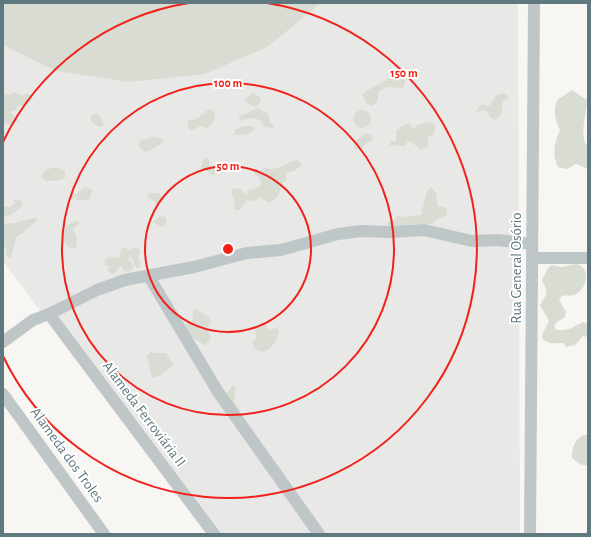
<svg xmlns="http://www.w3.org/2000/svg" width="591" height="537" viewBox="0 0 591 537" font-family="'Alegreya Sans',sans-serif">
	<rect width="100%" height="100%" fill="#f7f6f3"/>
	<path fill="#e8e8e7" d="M 3,3 L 518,3 L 520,534 L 207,534 L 3,261 Z"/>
	<path fill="#d8dcd2" d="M 3,3 L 321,3 L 267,47 L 205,74 L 130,82 L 56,71 L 3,45 Z
		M 396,76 L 404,78 L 405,83 L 403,88 L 387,87 L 378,92 C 378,99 379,103 371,106 L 367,104 L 362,95 C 366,90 389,78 396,76 Z
		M 572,90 L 587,100 C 587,112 578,139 588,146 L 588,169 L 576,164 L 567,169 L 558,167 C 552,155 554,143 560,130 C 555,119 553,112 557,100 Z
		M 14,92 L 22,96 L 28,93 L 32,96 L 32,100 L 25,106 L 18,105 L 16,109 L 17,111 L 12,111 L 11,113 L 18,119 L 18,121 L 9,125 L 3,121 L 3,93 L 9,95 Z
		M 252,93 L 259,96 L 261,99 L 257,107 L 252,106 L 248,102 L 244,100 Z
		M 504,93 L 508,96 L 508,98 L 503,101 C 501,109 504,116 495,120 L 490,117 L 486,110 L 476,112 L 481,104 L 489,106 L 496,95 Z
		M 258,108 L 269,114 L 270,122 L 275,127 L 273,128 L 265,127 C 261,117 251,116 242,121 L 238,117 Z
		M 209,109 L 215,113 L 214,122 L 207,128 L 200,126 L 192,131 L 188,128 L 188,120 L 195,120 Z
		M353 119a9 9 0 1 1 18 0a9 9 0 1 1-18 0Z
		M 98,113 L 104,125 L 100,127 L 91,122 L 91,116 Z
		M 429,122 L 434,124 L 435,131 L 433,136 L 428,137 L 428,146 L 421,150 L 410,141 L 407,142 L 405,146 L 389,145 L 391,141 L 396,141 L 396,131 L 405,124 L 410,124 L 413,129 L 418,125 Z
		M 243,126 L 252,126 L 255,130 L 248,134 L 235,135 L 235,130 Z
		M 367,133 L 372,136 L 373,141 L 366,143 L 361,150 L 354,149 L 355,142 L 364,134 Z
		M 153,137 L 163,139 C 162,146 153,148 147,152 L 143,151 L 139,146 L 140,140 Z
		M 207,157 L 210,161 L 209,165 L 221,172 L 212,175 L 206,170 L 201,169 L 203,160 Z
		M 296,160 L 301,163 L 301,166 L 294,171 L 285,173 L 287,181 L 282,183 C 280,193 279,198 269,203 L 259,197 L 256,201 L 246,200 L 240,210 L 235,210 L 234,208 L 235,200 L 231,193 L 232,189 L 239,188 L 246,195 L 248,190 L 257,188 L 261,185 L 260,179 L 254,173 L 267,168 C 276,172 285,163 296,160 Z
		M 56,167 L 65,171 L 65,178 C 58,181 46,183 41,177 L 45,170 Z
		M 85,187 L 92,190 L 90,199 L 78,201 L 75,197 L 73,199 L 71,198 L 71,193 L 76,194 Z
		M 431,187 L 436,193 L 438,206 L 447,208 L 447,215 L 437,219 L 433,224 L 413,224 L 388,226 L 387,222 L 394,220 L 397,216 L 402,217 L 421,215 L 427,191 Z
		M 149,193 L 159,193 L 162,198 L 161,201 L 157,204 L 147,196 Z
		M 14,199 L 23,201 L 22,206 L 11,215 L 3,216 L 3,207 L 11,207 L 15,203 Z
		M 161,216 L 166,217 L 167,222 L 162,227 L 153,222 Z
		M 33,218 L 38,219 L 24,232 L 16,237 L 11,259 L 7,256 L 6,247 L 3,246 L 3,224 L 14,223 Z
		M 76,221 L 80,222 L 73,229 L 74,233 L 76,235 L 77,249 L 68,247 C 60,238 63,223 76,221 Z
		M 125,247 L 130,251 L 132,247 L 139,249 L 140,252 L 138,258 L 141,263 L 141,267 L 136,268 L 131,256 L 128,258 L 134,266 L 132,270 L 127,272 L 123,270 L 121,265 L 115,273 L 111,274 L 108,271 L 109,266 L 105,265 L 105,260 L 109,257 L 119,258 L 121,249 Z
		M 576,264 C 591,267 588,289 574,295 C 571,296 566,295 562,296 L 559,300 L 566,312 L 565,317 L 557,322 L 554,326 L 557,330 C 570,331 572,327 583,322 L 588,324 L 588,337 L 583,336 L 575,345 L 566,347 L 563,343 C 554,343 549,345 542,338 L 543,333 L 549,321 L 540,305 C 547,293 549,294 542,280 L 548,268 L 552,265 L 562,267 Z
		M 194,308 L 209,317 L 211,321 L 207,329 L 211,338 L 209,342 L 205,345 L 188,335 L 183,326 L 192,322 Z
		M 264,324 L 270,331 L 274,328 L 279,329 C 279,344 259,364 252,342 L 256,339 L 255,328 Z
		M 151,351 L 155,353 L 166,353 L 174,365 L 161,375 L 152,378 L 147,356 Z
		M 232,386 L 236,387 L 234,401 L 239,409 L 240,414 L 226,394 Z
		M 583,435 L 588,435 L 588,466 L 580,464 L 572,458 C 572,447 574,441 583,435 Z"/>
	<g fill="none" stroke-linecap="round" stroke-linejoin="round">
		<path stroke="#bfc6c8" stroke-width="12" d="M 532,258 L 588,258
			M 148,275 L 218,392 L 319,534
			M 49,314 L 214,534
			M 3,342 L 33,320 L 49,314 L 97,290 L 125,280 L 194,267 L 247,253 L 281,250 L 338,234 L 361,231 L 390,232 L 424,230 L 472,241 L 498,240 L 532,244
			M 3,394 L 104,534
			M 530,534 L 534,3"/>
	</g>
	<g fill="none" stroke="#f1221a" stroke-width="2">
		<circle cx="228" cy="249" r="83"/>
		<circle cx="228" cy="249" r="166"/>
		<path d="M3 142A249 249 0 0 1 189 3M267 3A249 249 0 1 1 3 356"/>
	</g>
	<g text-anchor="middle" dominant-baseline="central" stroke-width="4" stroke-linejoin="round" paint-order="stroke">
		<g font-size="15" fill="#607981" stroke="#fff">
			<text transform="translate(516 268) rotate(-90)">Rua General Osório</text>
			<text transform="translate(144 414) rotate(53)">Alameda Ferroviária II</text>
			<text transform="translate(67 455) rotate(54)">Alameda dos Troles</text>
		</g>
	</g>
	<circle cx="228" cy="249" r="6" fill="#f1221a" stroke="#fff" stroke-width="2"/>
	<g font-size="12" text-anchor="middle" font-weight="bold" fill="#f1221a" stroke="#fff" stroke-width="4" stroke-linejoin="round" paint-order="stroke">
		<text x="404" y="77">150 m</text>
		<text x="228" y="87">100 m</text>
		<text x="228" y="170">50 m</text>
	</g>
	<rect width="591" height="537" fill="none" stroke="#607981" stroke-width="8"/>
</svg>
